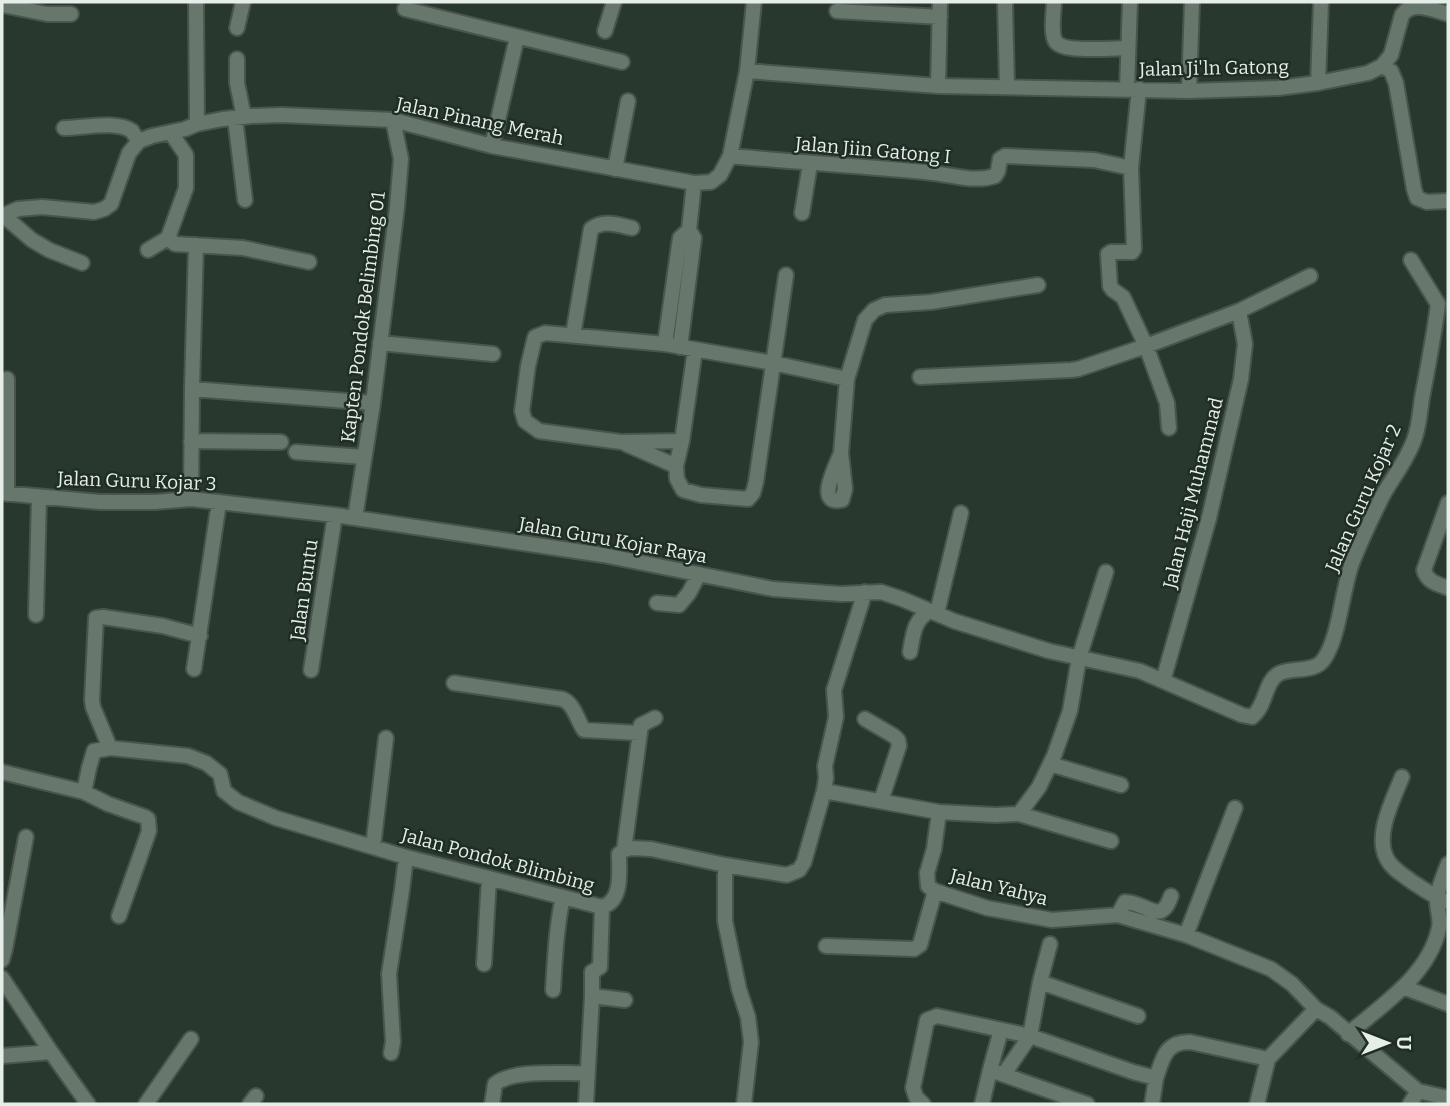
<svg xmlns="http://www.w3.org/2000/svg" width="1450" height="1106" viewBox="0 0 1450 1106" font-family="Bitter,serif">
	<rect width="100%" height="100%" fill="#29382f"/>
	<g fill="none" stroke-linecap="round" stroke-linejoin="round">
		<g stroke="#48554d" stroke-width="18">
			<path id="street" d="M 196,2 L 197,124
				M 1005,2 L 1007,87
				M 1054,2 C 1054,11 1050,34 1056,42 C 1064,53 1114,48 1128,48
				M 2,5 L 47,14 L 71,14
				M 405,9 L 622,62
				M 837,11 L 940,17
				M 237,28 L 243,2
				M 605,31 L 614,2
				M 237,59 L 237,83 L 244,117
				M 1382,66 L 1391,71 L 1396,83 L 1414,189 L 1417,198 L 1427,202 L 1448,201
				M 747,71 L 938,86 L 1189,91 L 1278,88 L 1318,83 L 1368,73 L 1382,66 L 1391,55 L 1402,15 C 1412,0 1433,10 1448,14
				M 1318,83 L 1321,2
				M 938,86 L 940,2
				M 1127,89 L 1130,2
				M 1139,89 L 1131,168 L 1134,249 L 1132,252 L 1111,252 L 1108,254 L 1110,286 L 1113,290 L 1123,297 L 1146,346 L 1167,403 L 1169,428
				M 1189,91 L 1192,2
				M 235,118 L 245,200
				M 64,128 C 83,128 116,120 132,131 C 132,132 138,140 139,141
				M 492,146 L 517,37
				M 730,156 C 795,162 860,166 925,172 C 947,174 974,183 995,176 L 998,171 L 1000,159 L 1005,156 L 1094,160 L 1131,168
				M 615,169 L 628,101
				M 802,213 L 810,164
				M 2,216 L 18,209 L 42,207 L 94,212 L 104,209 L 111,204 L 129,153 L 139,141 L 152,136 L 185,129 L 197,124 L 223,119 L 252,116 L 282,115 L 393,120 L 492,146 L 694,183 L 711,182 L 720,175 L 730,156 L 747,71 L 754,2
				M 4,216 L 32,240 L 49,250 L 82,263
				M 689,230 L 694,183
				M 168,238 L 175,244 L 243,248 L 309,262
				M 148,250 L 168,238 L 186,188 L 186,155 L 171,133
				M 1411,260 L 1438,304
				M 573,335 L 591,229 C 604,219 618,225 632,228
				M 380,343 L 493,354
				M 665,344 L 680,238 L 689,230 L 694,238 L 680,347
				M 695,350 L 682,441 L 676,466 L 677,479 L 683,490 L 701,495 L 748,499 L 753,493 L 756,482 L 786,275
				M 920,377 L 1071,370 L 1078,369 L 1146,346 L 1239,311 L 1310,276
				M 7,379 L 7,494
				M 192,389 L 373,403
				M 191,441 L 281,442
				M 682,441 L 621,442 L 539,431 L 525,421 L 522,411 L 528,366 L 535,337 L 545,333 L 665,344 L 773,363 L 847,379
				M 626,444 L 676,466
				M 296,452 L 364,457
				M 841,453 C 837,464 814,506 842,500 L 845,489 L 841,453 L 847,379 L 865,320 L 874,310 L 885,305 L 931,302 L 1038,285
				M 2,493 L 100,502 L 155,502 L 191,499 L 335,515 L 603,555 L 773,589 L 841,594 L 881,592 L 902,599 L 954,621 L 1049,651 L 1140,671 L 1242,715 L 1252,717 C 1267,705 1264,681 1280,673 C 1294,667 1315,673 1324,659 C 1339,638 1342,591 1352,563 C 1361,540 1372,517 1383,495 C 1393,477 1407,460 1414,440 C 1419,427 1420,412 1422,398 C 1428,367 1434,336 1438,304
				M 191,499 L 192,389 L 196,245
				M 1448,503 L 1424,570 C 1427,582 1438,584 1448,588
				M 355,518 L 373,403 L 397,207 L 401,159 L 393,120
				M 657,603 L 679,605 L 689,593 L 699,574
				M 937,613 L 961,513
				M 36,615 L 39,497
				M 910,652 C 913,635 914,619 930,611
				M 194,669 L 219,502
				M 311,670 L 335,515
				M 1163,681 L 1209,518 L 1241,379 L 1245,344 L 1239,311
				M 454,683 L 562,699 C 574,703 577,720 584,730 L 639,733
				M 865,719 L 894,736 L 898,740 L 899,746 L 881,801
				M 110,748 L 93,707 L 92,700 L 96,618 L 103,617 L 163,626 L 200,636
				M 1050,764 L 1121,785
				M 2,772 L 84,792 L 108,804 L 145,817 L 148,819 L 149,831 L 119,916
				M 1402,777 C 1393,800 1374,835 1387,859 C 1392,869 1402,874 1411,881 C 1423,889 1434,897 1448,902
				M 824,791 L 939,812 L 995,815 L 1019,814 L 1111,841
				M 84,792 L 89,768 L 94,751 L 110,748 L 188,756 L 206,763 L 220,774 L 224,791 L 238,802 L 276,818 L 406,857 L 602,907 C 623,901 619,872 619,854 L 624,850 L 631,848 L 651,849 L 725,865 L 787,875 L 799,870 L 804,862 L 824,791 L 826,778 L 825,766 L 836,717 L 834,690 L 865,592
				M 939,812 L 934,849 L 927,873 L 928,886 L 935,891 L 987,908 L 1052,920 L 1118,915 L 1186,935 L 1271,969 L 1292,984 L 1316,1009 L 1330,1017 L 1418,1091 L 1410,1104
				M 1019,814 L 1039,787 L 1054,756 L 1070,711 L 1079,658 L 1106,572
				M 373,847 L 386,738
				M 624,850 L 641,725 L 655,718
				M 725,865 L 725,921 L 739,989 L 748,1017 L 751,1042 L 744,1104
				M 1118,915 L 1125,902 C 1146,902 1161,927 1171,896
				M 1186,935 L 1235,808
				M 826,946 L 914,949 L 920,945 L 935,891
				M 2,960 L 5,949 L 26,837
				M 484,964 L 489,878
				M 2,978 L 51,1052 L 88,1104
				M 1040,982 L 1138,1016
				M 1403,987 L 1448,1004
				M 553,990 C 555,959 556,928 563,897
				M 592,996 L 625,1000
				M 1348,1034 C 1382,1005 1429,975 1439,928 C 1441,919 1437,910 1437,901 C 1437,889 1444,875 1448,864
				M 391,1053 L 393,1042 L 389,974 L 402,890 L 406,857
				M 2,1056 L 51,1052
				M 990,1070 L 1087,1104
				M 1004,1074 L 1030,1036 L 1040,982 L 1050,944
				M 1418,1091 L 1448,1098
				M 146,1104 L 191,1039
				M 250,1104 L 256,1096
				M 492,1104 L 495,1084 C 513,1069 561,1074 586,1073
				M 586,1104 L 592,996 L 592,972 L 600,967 L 602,907
				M 923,1104 L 916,1097 L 913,1088 L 927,1020 L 937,1016 L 1030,1036 L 1133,1072 L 1156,1078 C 1163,1058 1165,1042 1190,1042 L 1268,1059
				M 982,1104 L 990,1070 L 1001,1030
				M 1152,1104 L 1156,1078
				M 1257,1104 L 1268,1059 L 1316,1009"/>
		</g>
		<use href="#street" stroke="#67776c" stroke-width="14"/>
	</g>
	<g text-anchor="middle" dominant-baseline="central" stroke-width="5" stroke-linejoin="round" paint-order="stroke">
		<g font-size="19" fill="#e5eee8" stroke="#1f2d25">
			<text transform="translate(1214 68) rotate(-1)">Jalan Ji'ln Gatong</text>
			<text transform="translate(480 121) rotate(12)">Jalan Pinang Merah</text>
			<text transform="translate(873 150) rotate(5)">Jalan Jiin Gatong I</text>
			<text transform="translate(363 317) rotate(-83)">Kapten Pondok Belimbing 01</text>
			<text transform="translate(137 481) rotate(2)">Jalan Guru Kojar 3</text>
			<text transform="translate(1193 493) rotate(-76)">Jalan Haji Muhammad</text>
			<text transform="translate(1363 498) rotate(-66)">Jalan Guru Kojar 2</text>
			<text transform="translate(613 540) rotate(10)">Jalan Guru Kojar Raya</text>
			<text transform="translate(304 590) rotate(-82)">Jalan Buntu</text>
			<text transform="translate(498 860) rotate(15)">Jalan Pondok Blimbing</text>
			<text transform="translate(999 887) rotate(14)">Jalan Yahya</text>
		</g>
	</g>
	<rect width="1450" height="1106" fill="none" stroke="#e5eee8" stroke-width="7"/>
	<g transform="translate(1387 1043) rotate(90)" stroke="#1f2d25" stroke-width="5" paint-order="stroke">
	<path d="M0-5L12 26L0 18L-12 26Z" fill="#e5eee8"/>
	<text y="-10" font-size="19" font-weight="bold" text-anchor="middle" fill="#e5eee8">U</text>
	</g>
</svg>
